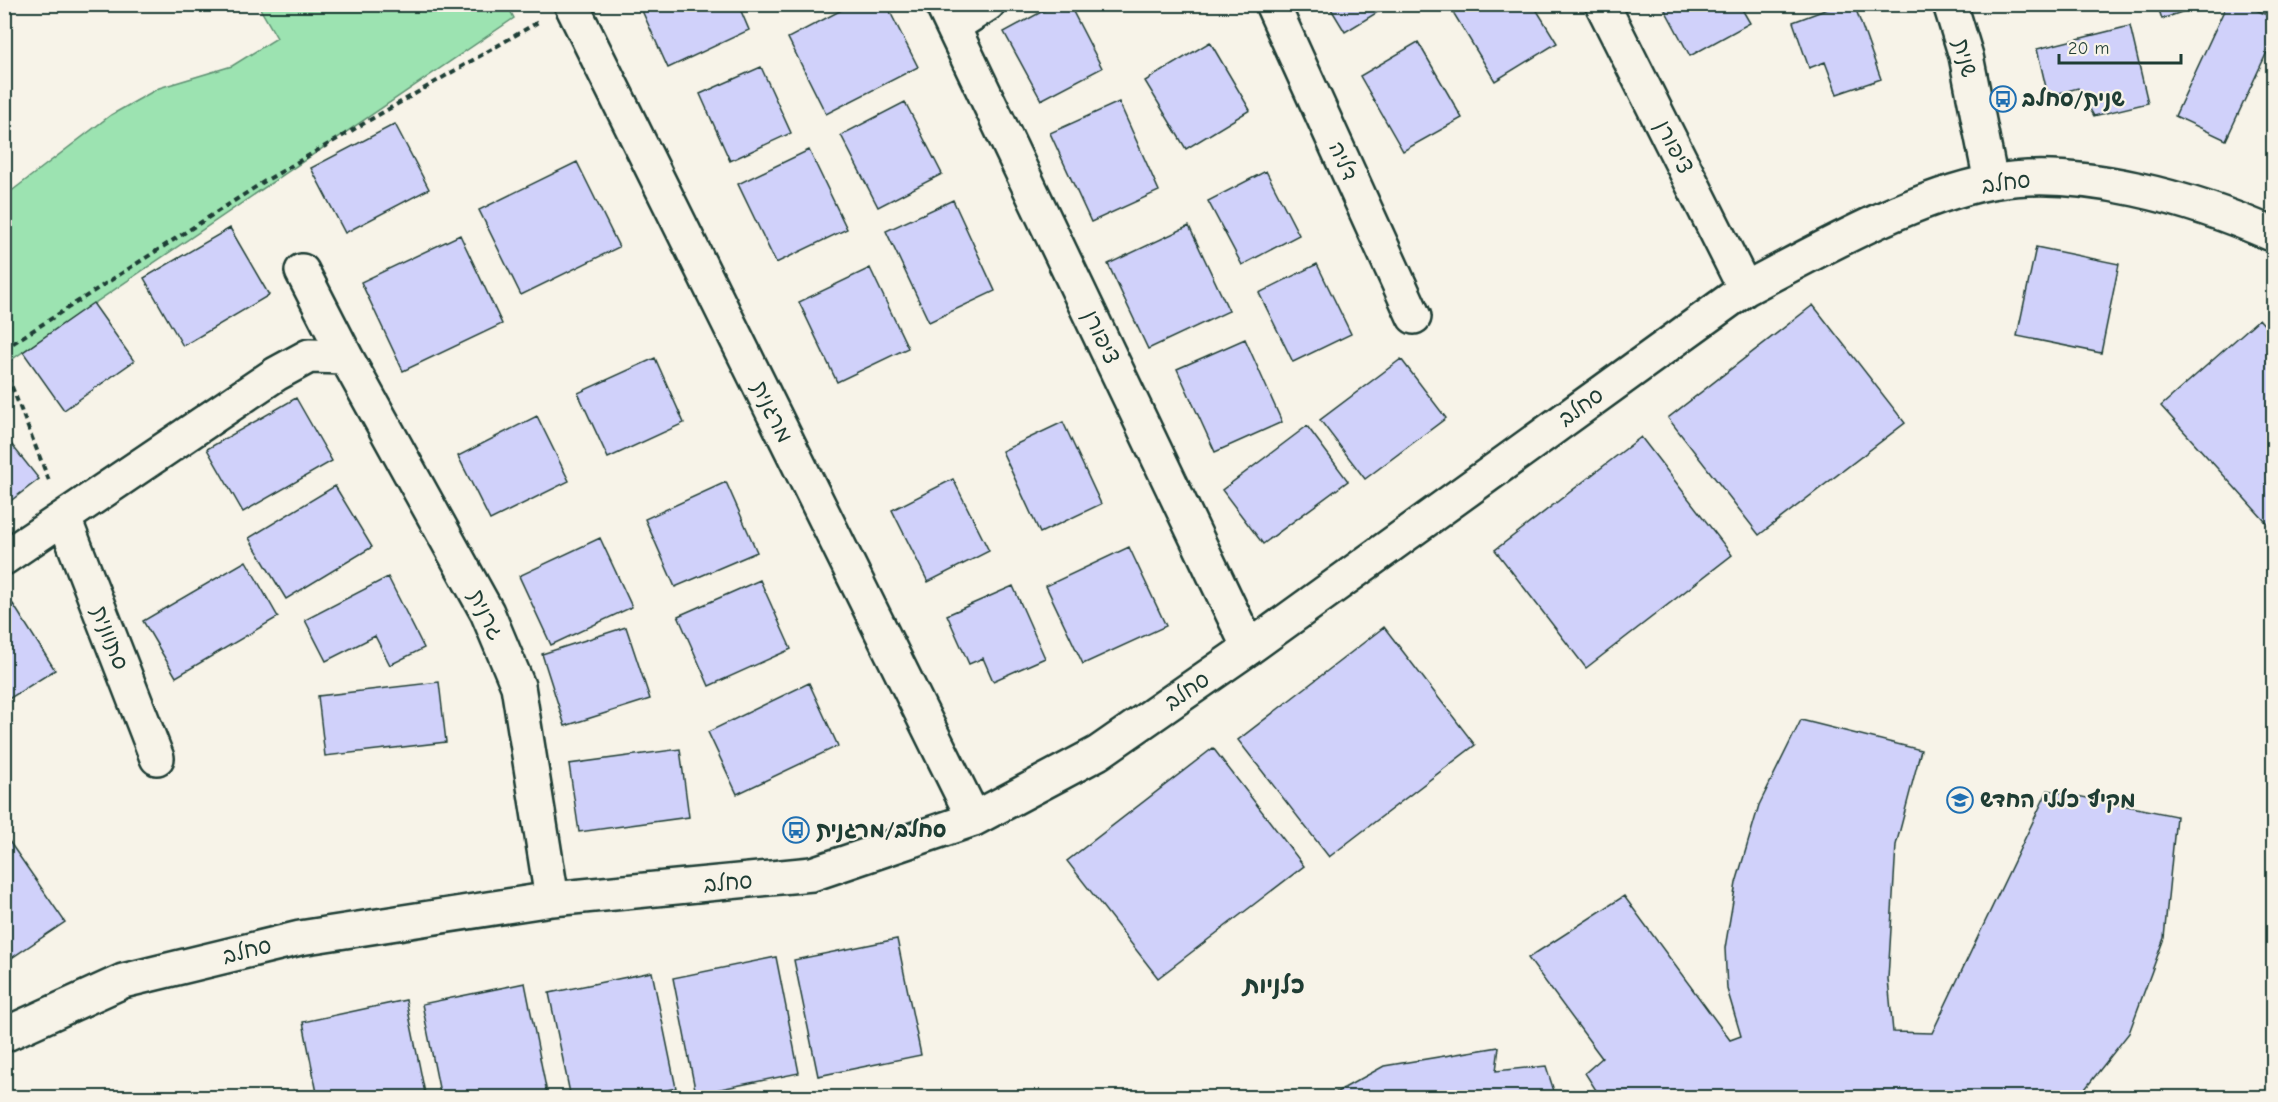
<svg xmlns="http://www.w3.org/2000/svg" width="2278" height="1102" viewBox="0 0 2278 1102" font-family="'Comic Neue','Playpen Sans Hebrew',sans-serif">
	<rect width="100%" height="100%" fill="#f7f3e8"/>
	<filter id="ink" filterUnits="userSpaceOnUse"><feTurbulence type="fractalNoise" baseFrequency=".0167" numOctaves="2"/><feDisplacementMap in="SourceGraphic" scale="12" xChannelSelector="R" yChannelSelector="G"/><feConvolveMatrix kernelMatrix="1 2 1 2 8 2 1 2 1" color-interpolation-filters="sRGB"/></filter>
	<g filter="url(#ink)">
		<path fill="#9ce3b1" stroke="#5e9072" stroke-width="1.5" d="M 258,5 L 507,5 L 514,18 L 5,364 L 5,196 L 111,115 L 159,88 L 232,66 L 277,38 Z"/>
		<path fill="#d0d1fa" stroke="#1f3d34" stroke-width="1.5" d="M 639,4 L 738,4 L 749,30 L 668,68 Z
			M 853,4 L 886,4 L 918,67 L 826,114 L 788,38 Z
			M 1056,4 L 1069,4 L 1102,68 L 1041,100 L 1004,32 Z
			M 1328,4 L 1391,4 L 1345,32 Z
			M 1448,4 L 1533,4 L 1557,43 L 1495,81 Z
			M 1662,4 L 1739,4 L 1750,23 L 1690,56 Z
			M 1841,4 L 1854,4 L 1881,79 L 1837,94 L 1825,62 L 1809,68 L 1793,22 Z
			M 2157,4 L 2204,4 L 2162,19 Z
			M 2227,4 L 2243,4 L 2274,18 L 2274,37 L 2226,140 L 2175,116 Z
			M 2130,26 L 2148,103 L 2094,116 L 2078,88 L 2048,96 L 2037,49 Z
			M 1210,42 L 1250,110 L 1186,149 L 1145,81 Z
			M 1418,42 L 1462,118 L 1403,151 L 1360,76 Z
			M 761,67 L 791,133 L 730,161 L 700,94 Z
			M 905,102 L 942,174 L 878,207 L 841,135 Z
			M 1119,102 L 1159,191 L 1091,222 L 1050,133 Z
			M 395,124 L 429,189 L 345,233 L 311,168 Z
			M 809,150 L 847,229 L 776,263 L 738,184 Z
			M 577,162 L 619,247 L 521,295 L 479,210 Z
			M 1266,171 L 1299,235 L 1242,265 L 1208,201 Z
			M 953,200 L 995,291 L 929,322 L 886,231 Z
			M 1189,226 L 1229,311 L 1148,349 L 1108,264 Z
			M 230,228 L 269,295 L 183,346 L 144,278 Z
			M 460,235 L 502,324 L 403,371 L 361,282 Z
			M 2036,247 L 2119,264 L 2101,353 L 2017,336 Z
			M 1317,264 L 1351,334 L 1293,362 L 1259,293 Z
			M 870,268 L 908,348 L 837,382 L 799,302 Z
			M 93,303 L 134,361 L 64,410 L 23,352 Z
			M 1813,305 L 1905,423 L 1759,535 L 1668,418 Z
			M 2259,319 L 2274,336 L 2274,531 L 2161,406 Z
			M 1245,339 L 1282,422 L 1215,452 L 1177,369 Z
			M 655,358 L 684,423 L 608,458 L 578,393 Z
			M 1401,359 L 1446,418 L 1365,479 L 1320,420 Z
			M 296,398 L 332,461 L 243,512 L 207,449 Z
			M 537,416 L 569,481 L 490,520 L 458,456 Z
			M 1063,422 L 1101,504 L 1040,533 L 1002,451 Z
			M 1307,426 L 1348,481 L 1263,544 L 1222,490 Z
			M 4,435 L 39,479 L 4,506 Z
			M 1641,437 L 1732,555 L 1586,668 L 1495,550 Z
			M 953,479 L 989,551 L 928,582 L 892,510 Z
			M 726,482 L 757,552 L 675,587 L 645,519 Z
			M 335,486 L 372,547 L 286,599 L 249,538 Z
			M 600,538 L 632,607 L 551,645 L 519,576 Z
			M 1129,547 L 1166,626 L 1083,664 L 1046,586 Z
			M 246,561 L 278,617 L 176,677 L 143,621 Z
			M 388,577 L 424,648 L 390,665 L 375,636 L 326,661 L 305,620 Z
			M 760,580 L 791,649 L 709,686 L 678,616 Z
			M 1013,586 L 1045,658 L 993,681 L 983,658 L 969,664 L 947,615 Z
			M 13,604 L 55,670 L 4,702 L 4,609 Z
			M 626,627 L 650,699 L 565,726 L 542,654 Z
			M 1384,627 L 1475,745 L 1329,857 L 1238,740 Z
			M 439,682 L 446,742 L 325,756 L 318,696 Z
			M 809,683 L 838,746 L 737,794 L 708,732 Z
			M 1801,720 L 1921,750 L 1896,845 L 1888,979 L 1893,1032 L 1932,1033 L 2048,790 L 2176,816 L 2164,938 L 2129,1033 L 2078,1098 L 1601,1098 L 1585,1073 L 1602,1058 L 1528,958 L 1624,896 L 1730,1040 L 1741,1036 L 1727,989 L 1725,948 L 1736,883 L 1759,805 Z
			M 1213,748 L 1304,866 L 1158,978 L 1067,861 Z
			M 680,749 L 689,817 L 579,832 L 569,764 Z
			M 4,834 L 65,922 L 4,963 Z
			M 897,939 L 921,1055 L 818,1076 L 794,960 Z
			M 776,957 L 799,1073 L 696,1094 L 673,978 Z
			M 652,972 L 676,1088 L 630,1098 L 571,1098 L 549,993 Z
			M 525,983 L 548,1098 L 441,1098 L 422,1004 Z
			M 406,1000 L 426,1098 L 318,1098 L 303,1022 Z
			M 1499,1047 L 1496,1071 L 1546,1066 L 1554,1091 L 1589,1098 L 1326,1098 L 1384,1066 Z"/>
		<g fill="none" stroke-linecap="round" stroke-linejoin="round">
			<g stroke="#1f3d34" stroke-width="38">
				<path id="street" d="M 571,4 L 974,819
					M 942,4 L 1249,648
					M 1272,4 L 1414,317
					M 1602,4 L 1745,289
					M 1950,4 L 1966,56 L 1991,182
					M 954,26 L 988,4
					M 302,271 L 346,357
					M 64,518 L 157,758
					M 4,558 L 276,374 L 309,356 L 346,357 L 487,612 L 518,686 L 552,899
					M 4,1035 L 123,981 L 300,938 L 552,899 L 812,874 L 974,819 L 1098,753 L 1249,648 L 1745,289 C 1817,251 1912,197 1991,182 C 2079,166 2194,199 2274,235"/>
			</g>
			<path stroke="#1f3d34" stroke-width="4" stroke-dasharray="6 4.5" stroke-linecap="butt" d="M 4,349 L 265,181 L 540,21
				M 4,367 L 50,483"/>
			<use href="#street" stroke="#f7f3e8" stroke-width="33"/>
		</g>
	</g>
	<defs>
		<g id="bus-ring" transform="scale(1.35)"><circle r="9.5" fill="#f7f3e8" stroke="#1f6fb2" stroke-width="1.5"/><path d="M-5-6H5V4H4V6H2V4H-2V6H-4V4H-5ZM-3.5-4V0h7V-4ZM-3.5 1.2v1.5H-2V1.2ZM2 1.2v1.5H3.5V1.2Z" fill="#1f6fb2"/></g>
		<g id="school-ring" transform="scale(1.35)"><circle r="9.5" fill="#f7f3e8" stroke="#1f6fb2" stroke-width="1.5"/><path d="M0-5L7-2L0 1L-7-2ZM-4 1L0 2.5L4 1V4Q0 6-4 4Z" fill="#1f6fb2"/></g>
	</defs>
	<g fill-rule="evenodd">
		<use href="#bus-ring" x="2003" y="99"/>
		<use href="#school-ring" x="1960" y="800"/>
		<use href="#bus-ring" x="796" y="830"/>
	</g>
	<g text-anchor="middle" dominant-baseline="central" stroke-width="4.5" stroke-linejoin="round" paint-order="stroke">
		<g font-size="22" fill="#1f3d34" stroke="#f7f3e8">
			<text transform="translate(1965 58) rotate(76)">שנית</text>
			<text transform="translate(1674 147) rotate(63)">ציפורן</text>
			<text transform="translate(1343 161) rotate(66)">דליה</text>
			<text transform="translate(2006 183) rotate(-7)">סחלב</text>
			<text transform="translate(1101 337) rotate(65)">ציפורן</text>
			<text transform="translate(1581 407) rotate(-36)">סחלב</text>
			<text transform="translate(772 412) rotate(64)">מרגנית</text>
			<text transform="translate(486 615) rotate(64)">גרנית</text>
			<text transform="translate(110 638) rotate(69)">סתוונית</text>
			<text transform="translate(1187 691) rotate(-35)">סחלב</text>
			<text transform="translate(728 883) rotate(-5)">סחלב</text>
			<text transform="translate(247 951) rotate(-14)">סחלב</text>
		</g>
		<g font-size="22" font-weight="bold" fill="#1f3d34" stroke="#f7f3e8" text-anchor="start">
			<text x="2022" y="99">שנית/סחלב</text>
			<text x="1980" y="800">מקיף כללי החדש</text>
			<text x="816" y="830">סחלב/מרגנית</text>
		</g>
		<g font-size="24" font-weight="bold" fill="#1f3d34" stroke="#f7f3e8">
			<text x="1274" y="985">כלניות</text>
		</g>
	</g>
	<rect width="2278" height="1102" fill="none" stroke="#f7f3e8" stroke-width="24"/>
	<rect x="12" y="12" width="2254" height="1078" fill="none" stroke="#1f3d34" stroke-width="2" filter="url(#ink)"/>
	<path d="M2059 54v9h122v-9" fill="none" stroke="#1f3d34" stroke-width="3"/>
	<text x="2068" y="54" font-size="18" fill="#1f3d34" stroke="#f7f3e8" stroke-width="4.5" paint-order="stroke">20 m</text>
</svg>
